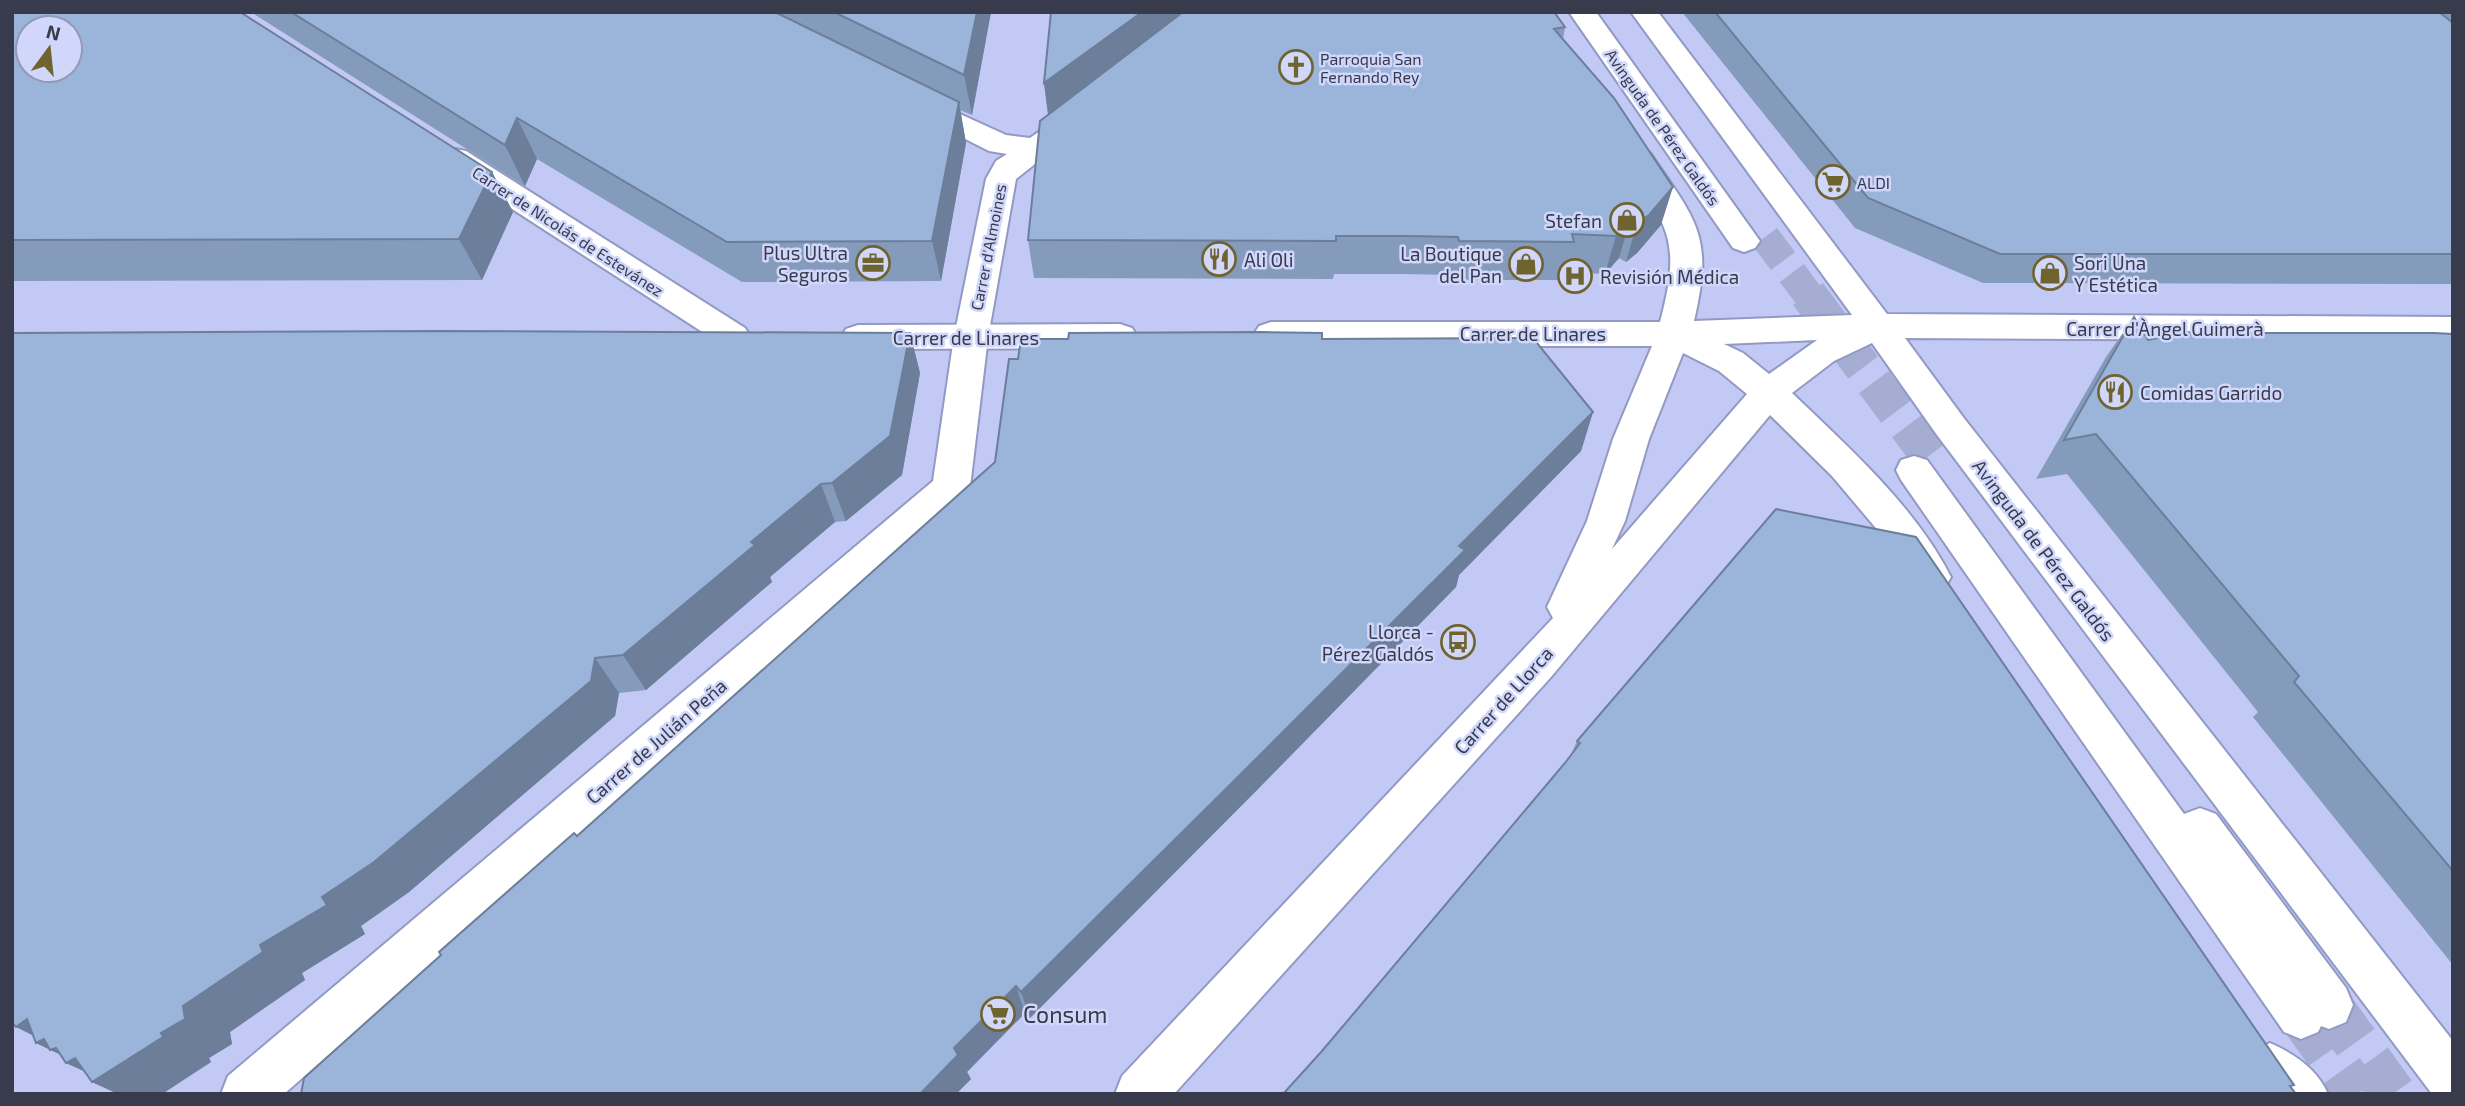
<svg xmlns="http://www.w3.org/2000/svg" width="2465" height="1106" viewBox="0 0 2465 1106" font-family="'Exo 2',sans-serif">
	<rect width="100%" height="100%" fill="#c2c9f5"/>
	<g fill="none" stroke-linecap="round" stroke-linejoin="round">
		<path stroke="#a6add3" stroke-width="30" stroke-dasharray="30 15" stroke-linecap="butt" d="M 1765,237 L 1809,296"/>
		<path stroke="#a6add3" stroke-width="37" stroke-dasharray="37 18" stroke-linecap="butt" d="M 1808,294 L 1936,465"/>
		<path stroke="#a6add3" stroke-width="46" stroke-dasharray="46 23" stroke-linecap="butt" d="M 2329,1005 L 2393,1094
			M 2301,1015 L 2357,1094"/>
		<g stroke="#9299c3" stroke-width="4">
			<path id="minor" d="M 916,94 L 1006,135 L 1030,138 C 1048,126 1066,106 1088,112 L 1093,118 L 1016,179 L 988,337 L 970,487 L 964,497 L 284,1094 L 221,1094 L 228,1076 L 933,481 L 954,337 L 986,179 L 996,161 L 1007,154 L 989,151 L 906,109 L 901,103 L 906,97 Z
				M 455,149 L 466,151 L 745,328 L 750,336 L 745,344 L 733,348 L 721,344 L 444,165 L 440,158 L 444,151 Z"/>
		</g>
		<g stroke="#9299c3" stroke-width="4">
			<path id="major" d="M 1569,12 L 1596,12 L 1755,234 L 1760,241 L 1755,248 L 1744,252 L 1733,248 Z
				M 1631,12 L 1658,12 L 1887,314 L 2453,317 L 2453,341 L 1905,338 L 1963,417 L 2453,1041 L 2453,1094 L 2432,1094 L 1937,435 L 1872,343 L 1834,361 L 1792,393 C 1849,448 1914,505 1951,577 L 1945,588 L 1931,593 L 1917,588 L 1880,533 L 1832,476 L 1770,415 L 1551,677 L 1174,1094 L 1115,1094 L 1122,1076 L 1553,618 L 1547,607 L 1587,521 L 1613,439 L 1652,346 L 1271,346 L 1259,342 L 1254,334 L 1259,326 L 1271,322 L 1660,322 C 1682,240 1668,227 1624,160 L 1628,153 L 1639,151 L 1650,153 C 1697,221 1714,236 1694,321 L 1852,315 ZM 1817,340 L 1769,374 L 1743,353 L 1724,344 ZM 1683,353 L 1719,371 L 1747,394 L 1612,549 L 1625,521 L 1649,439 Z
				M 1120,324 L 1132,328 L 1137,336 L 1132,344 L 1120,348 L 858,349 L 846,345 L 841,337 L 846,329 L 858,325 Z
				M 1914,456 L 1927,460 L 2184,814 L 2200,808 L 2216,814 L 2346,988 L 2353,1005 L 2346,1022 L 2329,1029 L 2321,1026 L 2318,1032 L 2301,1039 L 2284,1032 L 1901,480 L 1896,470 L 1901,460 Z
				M 2270,1043 C 2295,1054 2317,1069 2328,1094 L 2263,1094 L 2253,1085 L 2245,1068 L 2253,1051 Z"/>
		</g>
		<use href="#minor" fill="#fff" fill-rule="evenodd"/>
		<use href="#major" fill="#fff" fill-rule="evenodd"/>
	</g>
	<path fill="#849bbb" d="M 12,12 L 492,172 L 513,212 L 482,280 L 12,281 Z
		M 251,12 L 991,12 L 972,115 L 960,110 L 966,143 L 941,281 L 742,282 L 537,159 L 525,186 Z
		M 1682,12 L 2453,12 L 2453,284 L 1983,283 L 1855,228 Z
		M 1565,27 L 1563,39 L 1661,225 L 1637,253 L 1626,262 L 1619,258 L 1605,274 L 1566,272 L 1564,280 L 1452,280 L 1452,275 L 1404,274 L 1334,274 L 1333,279 L 1034,278 L 1028,240 L 1048,115 L 1044,83 Z
		M 2134,317 L 2148,340 L 2194,337 L 2453,334 L 2453,965 L 2253,717 L 2258,712 L 2067,474 L 2036,479 L 2106,357 Z
		M 910,333 L 920,373 L 902,475 L 846,521 L 835,522 L 770,577 L 772,582 L 646,690 L 619,693 L 615,716 L 409,892 L 361,926 L 365,934 L 302,973 L 305,980 L 230,1032 L 232,1044 L 209,1058 L 211,1062 L 162,1094 L 118,1094 L 92,1082 L 84,1071 L 66,1063 L 61,1055 L 36,1043 L 34,1036 Z
		M 1322,339 L 1593,412 L 1581,451 L 1459,575 L 1456,587 L 1258,789 L 1030,1018 L 1025,1013 L 967,1072 L 971,1079 L 956,1094 L 301,1094 L 577,836 L 995,462 L 1018,359 Z
		M 1577,741 L 2294,1085 L 2291,1087 L 1322,1051 L 1571,755 Z"/>
	<path fill="#6c7e99" d="M 977,12 L 991,12 L 972,115 L 964,75 Z
		M 1142,12 L 1195,12 L 1049,121 L 1044,83 Z
		M 959,102 L 966,143 L 941,281 L 932,241 Z
		M 517,118 L 537,159 L 525,186 L 505,145 Z
		M 492,172 L 513,212 L 482,280 L 459,239 Z
		M 1673,187 L 1661,225 L 1637,253 L 1626,262 L 1637,223 Z
		M 1630,220 L 1619,258 L 1605,274 L 1616,236 Z
		M 910,333 L 920,373 L 902,475 L 846,521 L 832,483 Z
		M 1593,412 L 1581,451 L 1459,575 L 1456,587 L 1258,789 L 1030,1018 L 1021,992 L 1459,546 Z
		M 821,484 L 835,522 L 770,577 L 772,582 L 646,690 L 623,655 L 751,542 Z
		M 595,658 L 619,693 L 615,716 L 409,892 L 361,926 L 365,934 L 302,973 L 305,980 L 230,1032 L 232,1044 L 209,1058 L 211,1062 L 162,1094 L 118,1094 L 92,1082 L 99,1078 L 66,1063 L 72,1060 L 36,1043 L 42,1040 L 16,1027 L 12,1005 L 161,1033 L 183,1006 L 322,897 Z
		M 1016,986 L 1025,1013 L 967,1072 L 971,1079 L 956,1094 L 920,1094 L 954,1048 Z"/>
	<path fill="#9ab4da" stroke="#6c7e99" stroke-width="2" fill-rule="evenodd" d="M 12,12 L 240,12 L 492,172 L 459,239 L 12,240 ZM 28,28 L 70,28 L 70,70 L 28,70 Z
		M 291,12 L 775,12 L 959,102 L 932,241 L 727,242 L 517,118 L 505,145 Z
		M 834,12 L 977,12 L 964,75 Z
		M 1051,12 L 1142,12 L 1044,83 Z
		M 1183,12 L 1554,12 L 1565,27 L 1554,29 L 1614,98 L 1673,187 L 1649,215 L 1637,223 L 1630,220 L 1616,236 L 1572,234 L 1574,242 L 1459,241 L 1458,237 L 1409,236 L 1336,236 L 1336,241 L 1028,240 L 1040,121 Z
		M 1715,12 L 2439,12 L 2453,23 L 2453,254 L 2000,254 L 1868,198 Z
		M 2134,317 L 2148,340 L 2189,332 L 2194,337 L 2244,333 L 2434,333 L 2453,334 L 2453,871 L 2294,682 L 2299,676 L 2096,434 L 2064,440 Z
		M 439,331 L 910,333 L 890,436 L 832,483 L 821,484 L 751,542 L 755,545 L 623,655 L 595,658 L 591,681 L 374,862 L 322,897 L 327,905 L 260,945 L 263,952 L 183,1006 L 185,1019 L 161,1033 L 163,1037 L 92,1082 L 75,1058 L 66,1063 L 56,1048 L 50,1050 L 44,1039 L 36,1043 L 27,1019 L 16,1027 L 12,1022 L 12,333 Z
		M 1262,332 L 1322,333 L 1322,339 L 1533,338 L 1593,412 L 1459,546 L 1465,550 L 1259,756 L 1021,992 L 1016,986 L 954,1048 L 958,1055 L 920,1094 L 301,1094 L 304,1078 L 441,955 L 439,952 L 574,833 L 577,836 L 995,462 L 1009,359 L 1018,359 L 1021,339 L 1068,339 L 1069,333 Z
		M 1776,509 L 1916,537 L 2294,1085 L 2290,1086 L 2296,1094 L 1283,1094 L 1322,1051 L 1565,763 L 1580,743 L 1577,741 Z"/>
	<defs>
		<g id="church-ring" transform="scale(1.75)"><circle r="9.5" fill="#d0d7fb" stroke="#6f6330" stroke-width="1.5"/><path d="M-1.2-6h2.4v3.5h3.3v2.4h-3.3V6h-2.4V-.1h-3.3v-2.4h3.3Z" fill="#6f6330"/></g>
		<g id="supermarket-ring" transform="scale(1.75)"><circle r="9.5" fill="#d0d7fb" stroke="#6f6330" stroke-width="1.5"/><path d="M-6-5.5h2.5l.6 2H6L4.5 2H-2.5L-4.4-4H-6ZM-1.5 3.2a1.3 1.3 0 1 0 .1 0ZM3 3.2a1.3 1.3 0 1 0 .1 0Z" fill="#6f6330"/></g>
		<g id="shop-ring" transform="scale(1.75)"><circle r="9.5" fill="#d0d7fb" stroke="#6f6330" stroke-width="1.5"/><path d="M-5-2.5h2.3a2.7 3.5 0 0 1 5.4 0H5L5.5 6h-11ZM-1.5-2.5h3a1.5 2.3 0 0 0-3 0Z" fill="#6f6330"/></g>
		<g id="restaurant-ring" transform="scale(1.75)"><circle r="9.5" fill="#d0d7fb" stroke="#6f6330" stroke-width="1.5"/><path d="M-5-6h1v4h1v-4h1v4h1v-4h1v5L-1.5 .5V6h-2V.5L-5-1ZM5-6V6H3V1.5H1.5Q1.5-4 5-6Z" fill="#6f6330"/></g>
		<g id="office-ring" transform="scale(1.75)"><circle r="9.5" fill="#d0d7fb" stroke="#6f6330" stroke-width="1.5"/><path d="M-6-3h4V-5.5h4V-3h4V5H-6ZM-1-4.5V-3h2v-1.5ZM-6 0V1H6V0Z" fill="#6f6330"/></g>
		<g id="hospital-ring" transform="scale(1.75)"><circle r="9.5" fill="#d0d7fb" stroke="#6f6330" stroke-width="1.5"/><path d="M-5-5h3v3.5h4V-5h3V5h-3V1.5h-4V5h-3Z" fill="#6f6330"/></g>
		<g id="bus-ring" transform="scale(1.75)"><circle r="9.5" fill="#d0d7fb" stroke="#6f6330" stroke-width="1.5"/><path d="M-5-6H5V4H4V6H2V4H-2V6H-4V4H-5ZM-3.5-4V0h7V-4ZM-3.5 1.2v1.5H-2V1.2ZM2 1.2v1.5H3.5V1.2Z" fill="#6f6330"/></g>
	</defs>
	<g fill-rule="evenodd">
		<use href="#church-ring" x="1296" y="67"/>
		<use href="#supermarket-ring" x="1833" y="182"/>
		<use href="#shop-ring" x="1627" y="220"/>
		<use href="#restaurant-ring" x="1219" y="259"/>
		<use href="#office-ring" x="873" y="263"/>
		<use href="#shop-ring" x="1526" y="264"/>
		<use href="#shop-ring" x="2050" y="273"/>
		<use href="#hospital-ring" x="1575" y="276"/>
		<use href="#restaurant-ring" x="2115" y="392"/>
		<use href="#bus-ring" x="1458" y="642"/>
		<use href="#supermarket-ring" x="998" y="1014"/>
	</g>
	<g text-anchor="middle" dominant-baseline="central" stroke-width="5" stroke-linejoin="round" paint-order="stroke">
		<g font-size="16" fill="#383b4c" stroke="#d0d7fb" text-anchor="start">
			<text x="1320" y="58">Parroquia San<tspan x="1320" dy="18">Fernando Rey</tspan></text>
			<text x="1857" y="182">ALDI</text>
		</g>
		<g font-size="16" fill="#383b4c" stroke="#d0d7fb">
			<text transform="translate(1663 127) rotate(55)">Avinguda de Pérez Galdós</text>
			<text transform="translate(568 231) rotate(33)">Carrer de Nicolás de Estevánez</text>
			<text transform="translate(988 247) rotate(-79)">Carrer d'Almoines</text>
		</g>
		<g font-size="19" fill="#383b4c" stroke="#d0d7fb" text-anchor="end">
			<text x="1602" y="220">Stefan</text>
			<text x="848" y="252">Plus Ultra<tspan x="848" dy="22">Seguros</tspan></text>
			<text x="1502" y="253">La Boutique<tspan x="1502" dy="22">del Pan</tspan></text>
			<text x="1244" y="259" text-anchor="start">Ali Oli</text>
			<text x="2074" y="262" text-anchor="start">Sori Una<tspan x="2074" dy="22">Y Estética</tspan></text>
			<text x="1600" y="276" text-anchor="start">Revisión Médica</text>
			<text x="2140" y="392" text-anchor="start">Comidas Garrido</text>
			<text x="1434" y="631">Llorca -<tspan x="1434" dy="22">Pérez Galdós</tspan></text>
		</g>
		<g font-size="19" fill="#383b4c" stroke="#d0d7fb">
			<text x="2165" y="328">Carrer d'Àngel Guimerà</text>
			<text x="1533" y="333">Carrer de Linares</text>
			<text x="966" y="337">Carrer de Linares</text>
			<text transform="translate(2044 550) rotate(53)">Avinguda de Pérez Galdós</text>
			<text transform="translate(1503 700) rotate(-48)">Carrer de Llorca</text>
			<text transform="translate(656 741) rotate(-41)">Carrer de Julián Peña</text>
		</g>
		<g font-size="23" fill="#383b4c" stroke="#d0d7fb" text-anchor="start">
			<text x="1023" y="1014">Consum</text>
		</g>
	</g>
	<rect width="2465" height="1106" fill="none" stroke="#383b4c" stroke-width="28"/>
	<g transform="translate(49 49) rotate(15)"><circle r="33" fill="#d0d7fb" stroke="#9399b5" stroke-width="2"/>
	<path d="M0-5L12 26L0 18L-12 26Z" fill="#6f6330"/>
	<text y="-10" font-size="19" font-weight="bold" text-anchor="middle" fill="#383b4c">N</text>
	</g>
</svg>
